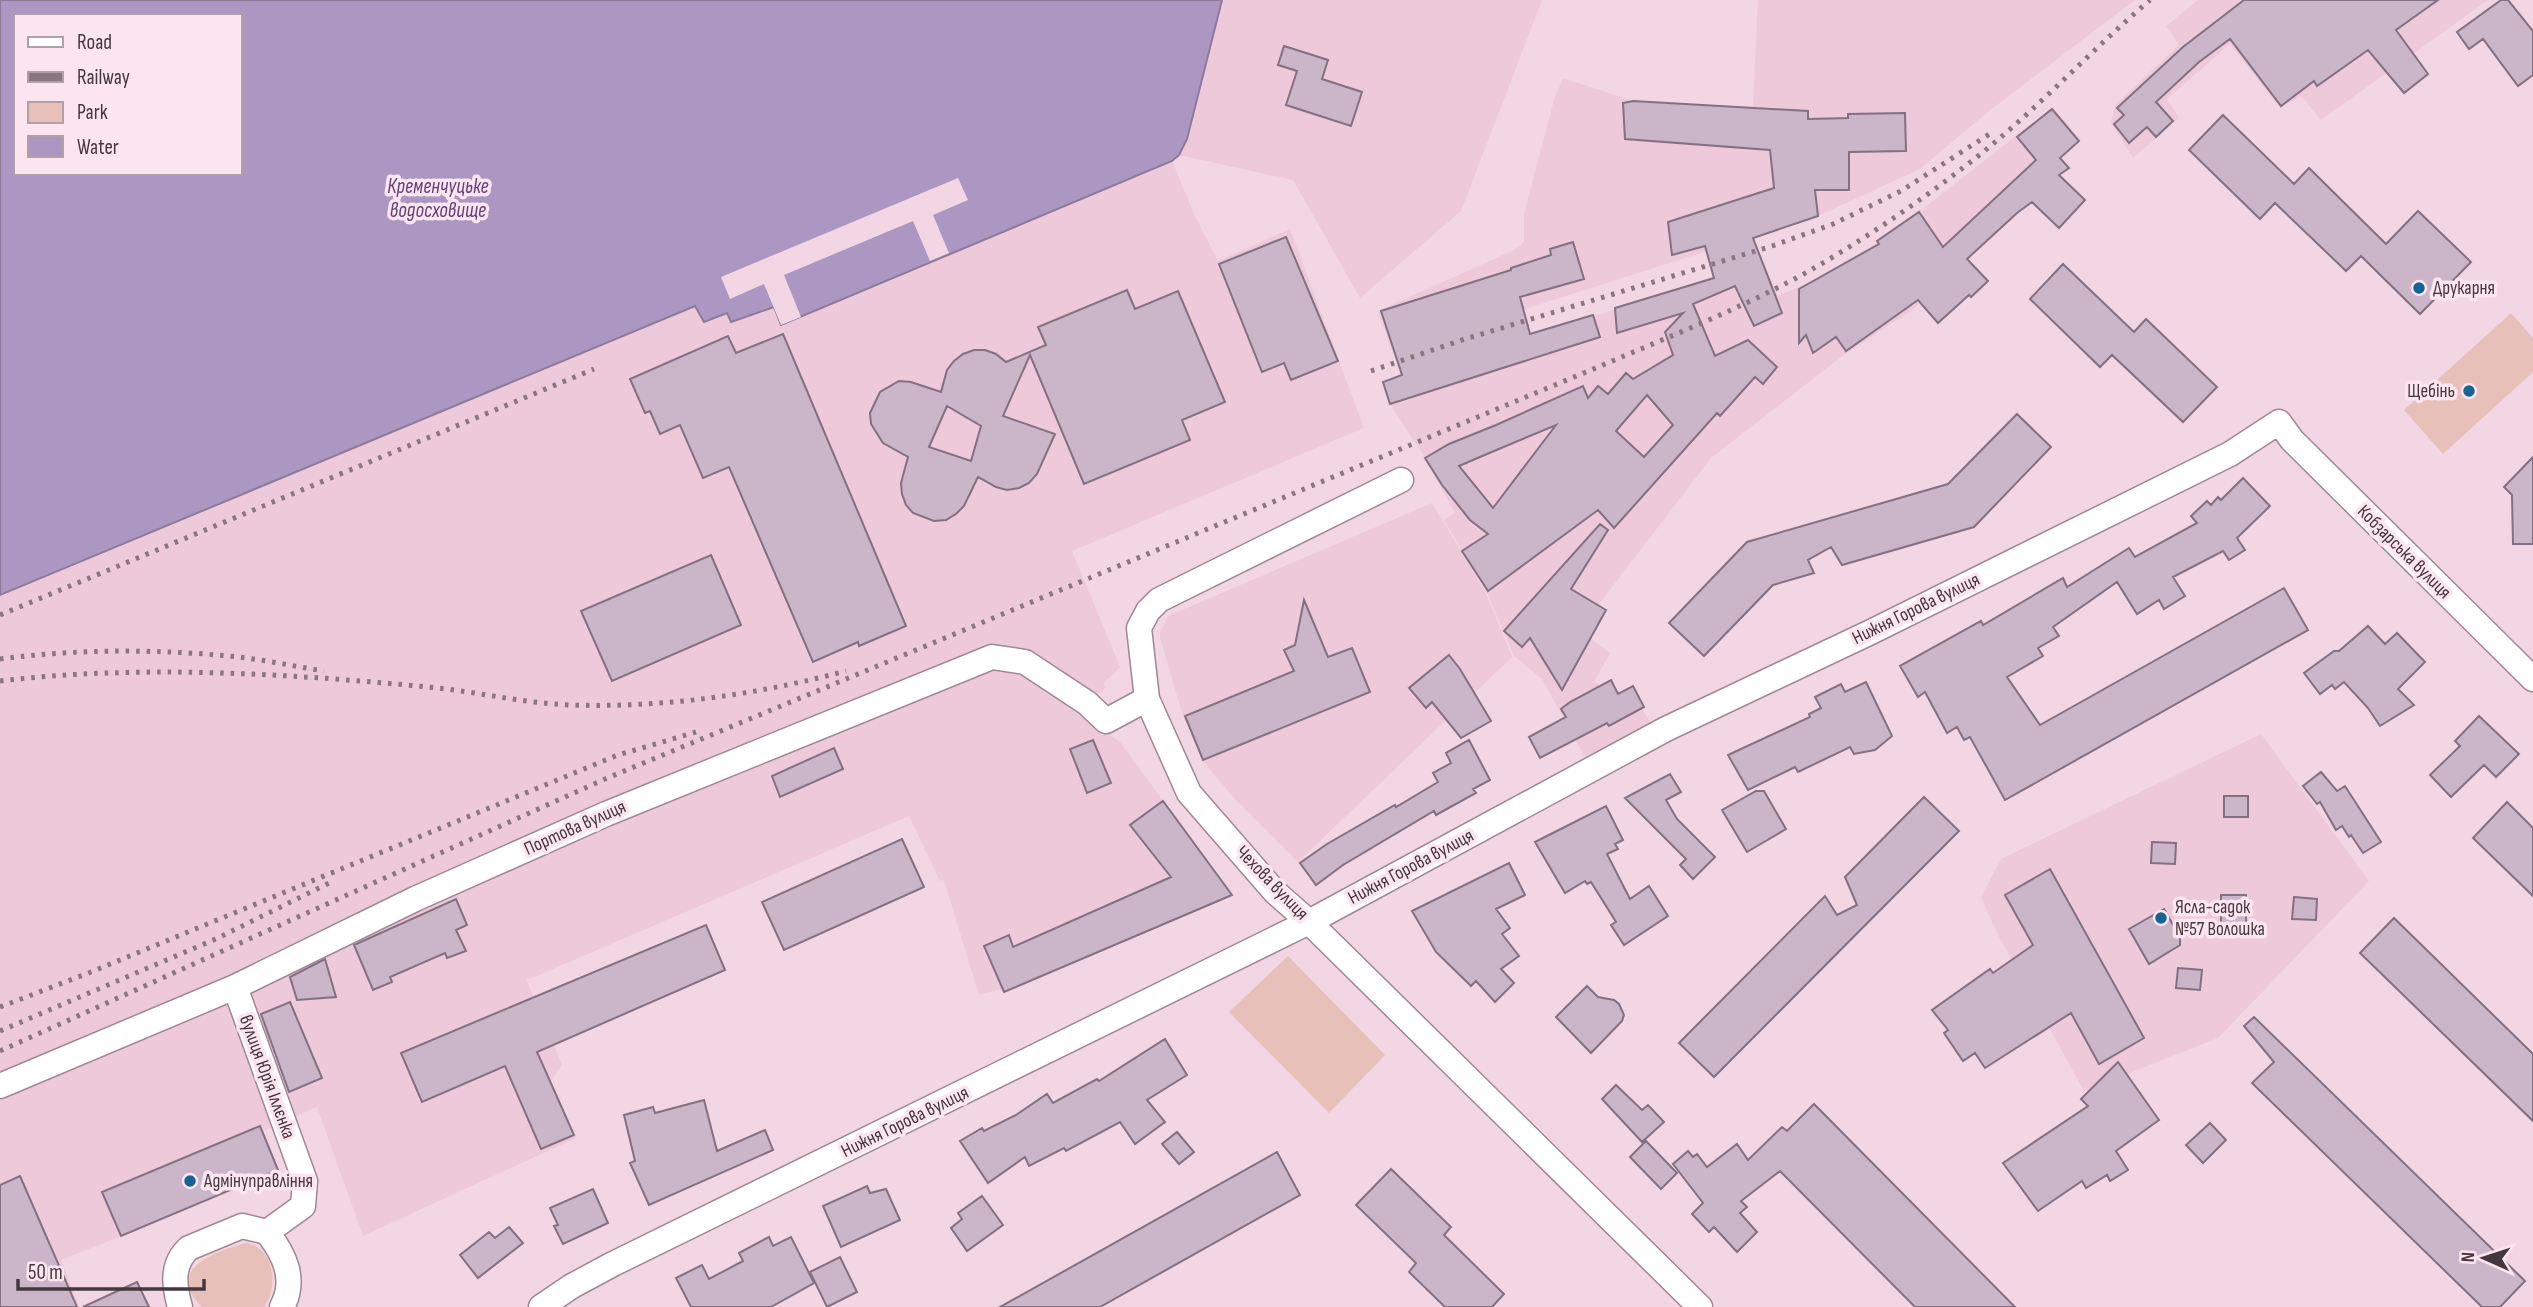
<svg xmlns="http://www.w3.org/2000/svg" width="2533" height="1307" viewBox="0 0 2533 1307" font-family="'Sofia Sans Condensed',sans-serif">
	<rect width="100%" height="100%" fill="#f3d6e3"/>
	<path fill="#edc9da" d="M 1222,0 L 1542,0 L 1461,211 L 1360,298 L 1293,180 L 1179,155 L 1187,139 Z
		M 1758,0 L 2135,0 L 1989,111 L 1920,169 L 1818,216 L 1392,351 L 1378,311 L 1512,251 L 1524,242 L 1524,214 L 1554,100 L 1563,78 L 1633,101 L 1753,107 Z
		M 2198,0 L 2488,0 L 2321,120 L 2301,96 L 2280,108 L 2230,44 L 2167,99 L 2179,118 L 2133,158 L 2111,123 L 2115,105 L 2179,45 L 2166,26 Z
		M 2035,121 L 2054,152 L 2070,167 L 1912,310 L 1841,357 L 1711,458 L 1579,630 L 1610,653 L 1594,682 L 1640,705 L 1657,734 L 1589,764 L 1542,679 L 1514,656 L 1486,590 L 1444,520 L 1455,513 L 1425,458 L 1390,404 L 1383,382 L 1697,284 L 1762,260 L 1778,296 L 1817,279 L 1859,255 L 1919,212 Z
		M 1172,161 L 1194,214 L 1218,261 L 1290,229 L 1364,428 L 1072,551 L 1120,667 L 1106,681 L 1104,684 L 1106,687 L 1097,696 L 1106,732 L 1120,742 L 1232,895 L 1004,992 L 1002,989 L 979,995 L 944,880 L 940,881 L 909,816 L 532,978 L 526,979 L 562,1065 L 550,1082 L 576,1138 L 363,1236 L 317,1107 L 265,1130 L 261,1126 L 102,1191 L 119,1237 L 61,1260 L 79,1307 L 0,1307 L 0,595 L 696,306 L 704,322 L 727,313 L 731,321 L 774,306 L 781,324 Z
		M 1432,503 L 1485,591 L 1512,657 L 1298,862 L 1235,799 L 1203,761 L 1183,716 L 1159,634 L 1168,616 Z
		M 2261,734 L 2369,881 L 2218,1038 L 2084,1091 L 1996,931 L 1981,897 L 2001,859 Z"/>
	<path fill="#e6c0b9" d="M 2511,313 L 2533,338 L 2533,372 L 2443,454 L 2404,410 Z
		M 1288,956 L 1385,1055 L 1329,1113 L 1229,1012 Z
		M 246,1243 C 275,1248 279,1287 264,1307 L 202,1307 C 164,1270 213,1252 246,1243 Z"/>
	<path fill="#ab97c2" stroke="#8c7a9a" stroke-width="2" fill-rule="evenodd" d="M 0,0 L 1222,0 L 1187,139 L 1179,155 L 1172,161 L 781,325 L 774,307 L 731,322 L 727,313 L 704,322 L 695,306 L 0,595 ZM 16,16 L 240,16 L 240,173 L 16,173 Z"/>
	<path fill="#f3d6e3" d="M 958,178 L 968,200 L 933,215 L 949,253 L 930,261 L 913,221 L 784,275 L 801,317 L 781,325 L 764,284 L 730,299 L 721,277 Z"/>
	<path fill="#cab5c9" stroke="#837082" stroke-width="2" fill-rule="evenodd" d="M 2244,0 L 2438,0 L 2396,30 L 2428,74 L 2404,93 L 2368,50 L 2317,86 L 2314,81 L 2281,106 L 2230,39 L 2199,62 L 2156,102 L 2173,121 L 2156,137 L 2147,127 L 2129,143 L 2114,124 L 2124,115 L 2117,108 L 2183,47 Z
		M 2501,0 L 2508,0 L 2533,31 L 2533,75 L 2518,86 L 2483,39 L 2469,49 L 2457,32 Z
		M 1284,46 L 1328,60 L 1322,79 L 1362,92 L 1351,126 L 1286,105 L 1297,71 L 1278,65 Z
		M 1633,101 L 1808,111 L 1808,119 L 1848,118 L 1848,114 L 1905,113 L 1906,151 L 1849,152 L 1849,190 L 1815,190 L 1818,216 L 1753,238 L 1782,313 L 1754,326 L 1735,286 L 1693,304 L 1715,356 L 1748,340 L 1777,367 L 1763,384 L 1755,377 L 1720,416 L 1717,413 L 1614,528 L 1598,510 L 1488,591 L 1462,551 L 1488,534 L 1470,520 L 1442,485 L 1425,458 L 1449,444 L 1496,425 L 1583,386 L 1588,398 L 1598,386 L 1608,394 L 1626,373 L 1633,379 L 1673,355 L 1665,332 L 1683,313 L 1617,333 L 1615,308 L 1714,278 L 1705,246 L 1672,255 L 1668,222 L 1774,188 L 1770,150 L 1625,139 L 1623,103 ZM 1647,395 L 1673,425 L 1644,457 L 1616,431 ZM 1556,425 L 1493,508 L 1459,466 L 1487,454 Z
		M 2052,109 L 2079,141 L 2060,158 L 2069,168 L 2059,175 L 2085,200 L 2059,228 L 2032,202 L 2017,213 L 1967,259 L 1988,281 L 1971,297 L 1969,295 L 1938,323 L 1918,300 L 1846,351 L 1836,337 L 1813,353 L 1806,335 L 1799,343 L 1799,289 L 1879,244 L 1877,241 L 1919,212 L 1943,247 L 2036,160 L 2017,137 Z
		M 2223,115 L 2294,184 L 2309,168 L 2386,244 L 2418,211 L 2471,262 L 2420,314 L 2361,256 L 2346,271 L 2275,203 L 2260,219 L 2189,150 Z
		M 1286,237 L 1338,361 L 1291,380 L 1284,363 L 1262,372 L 1219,264 Z
		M 1573,242 L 1584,279 L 1520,297 L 1530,334 L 1593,315 L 1600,337 L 1390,404 L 1383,382 L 1402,375 L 1381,311 L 1511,270 L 1511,268 L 1551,255 L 1550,249 Z
		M 2063,264 L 2134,332 L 2146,319 L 2217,387 L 2183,422 L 2112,355 L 2100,367 L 2030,299 Z
		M 1127,290 L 1135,309 L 1178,291 L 1225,402 L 1182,420 L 1190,440 L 1084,484 L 1030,355 L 1003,416 L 1055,434 L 1037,474 L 1029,483 L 1019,488 L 1007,490 L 996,487 L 978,477 L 964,506 L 956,514 L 946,520 L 934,521 L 913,513 L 906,505 L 902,494 L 901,483 L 908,457 L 883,443 L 871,424 L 870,413 L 880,392 L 899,381 L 911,382 L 941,392 L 947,370 L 954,361 L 963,354 L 974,350 L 985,350 L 996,354 L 1006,362 L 1046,345 L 1038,327 ZM 947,406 L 981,426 L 971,461 L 929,447 Z
		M 783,334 L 906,626 L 859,646 L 858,642 L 813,662 L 729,467 L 703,478 L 680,425 L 660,434 L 650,411 L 645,413 L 630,379 L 728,336 L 736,353 Z
		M 2017,414 L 2051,447 L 1974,527 L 1842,565 L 1831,547 L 1808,560 L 1814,573 L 1773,585 L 1704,656 L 1669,623 L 1747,542 L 1948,484 Z
		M 2533,457 L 2533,544 L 2513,544 L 2512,495 L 2504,487 Z
		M 2243,478 L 2270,506 L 2237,538 L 2245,550 L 2229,560 L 2223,551 L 2173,577 L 2185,596 L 2164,609 L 2159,600 L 2137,614 L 2117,582 L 2053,627 L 2059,636 L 2038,648 L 2043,656 L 2007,677 L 2040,725 L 2284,588 L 2308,630 L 2005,800 L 1970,737 L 1964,740 L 1957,727 L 1947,733 L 1925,692 L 1918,697 L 1900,666 L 1981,621 L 1983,625 L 2063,578 L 2067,587 L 2129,548 L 2135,557 L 2197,523 L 2191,516 L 2207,501 L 2211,505 L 2218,497 L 2221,500 Z
		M 1600,524 L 1608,530 L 1571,589 L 1606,610 L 1562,690 L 1530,638 L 1522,647 L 1504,631 Z
		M 711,555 L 741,625 L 612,681 L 581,611 Z
		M 1304,600 L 1328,657 L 1352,648 L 1370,692 L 1203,760 L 1185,716 L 1294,671 L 1284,650 L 1295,645 Z
		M 2368,626 L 2385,644 L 2397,633 L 2425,662 L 2398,689 L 2414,705 L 2380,726 L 2368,708 L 2344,682 L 2335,689 L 2332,685 L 2320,694 L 2304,673 L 2334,651 L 2339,651 Z
		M 1449,655 L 1460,669 L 1491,721 L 1461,738 L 1432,702 L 1426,708 L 1409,688 Z
		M 1611,680 L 1618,694 L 1633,686 L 1644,707 L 1609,726 L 1607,723 L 1540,758 L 1529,737 L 1566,717 L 1561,709 L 1570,702 Z
		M 1866,682 L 1892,736 L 1875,750 L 1854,754 L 1850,747 L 1798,772 L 1795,767 L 1748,790 L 1728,755 L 1810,717 L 1809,714 L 1821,708 L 1815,697 L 1841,684 L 1845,692 Z
		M 2479,716 L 2519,754 L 2496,777 L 2484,765 L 2451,797 L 2430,775 L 2460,746 L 2455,741 Z
		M 1093,740 L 1111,783 L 1087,793 L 1070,749 Z
		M 1469,740 L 1490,780 L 1473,789 L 1476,793 L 1436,815 L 1434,811 L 1343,865 L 1316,885 L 1300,863 L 1327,844 L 1395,805 L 1396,807 L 1438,782 L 1433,773 L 1451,763 L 1446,753 Z
		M 834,748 L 843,769 L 780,797 L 772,776 Z
		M 2321,772 L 2337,791 L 2345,786 L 2381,842 L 2363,853 L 2351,835 L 2349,837 L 2342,826 L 2336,830 L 2320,802 L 2317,804 L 2303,786 Z
		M 1670,774 L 1681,792 L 1666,800 L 1677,819 L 1715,857 L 1693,879 L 1680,865 L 1686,859 L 1625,798 Z
		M 1756,791 L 1764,791 L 1786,829 L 1747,852 L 1722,810 Z
		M 2224,796 L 2248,796 L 2248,817 L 2224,817 Z
		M 1924,797 L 1959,831 L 1714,1077 L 1679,1043 L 1825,896 L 1837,915 L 1857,905 L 1845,877 Z
		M 1163,801 L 1232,895 L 1004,992 L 984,946 L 1009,935 L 1013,947 L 1171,877 L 1130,825 Z
		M 2507,802 L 2533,828 L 2533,896 L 2473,838 Z
		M 1606,806 L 1623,840 L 1615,844 L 1618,849 L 1607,854 L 1630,899 L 1649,886 L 1668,916 L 1624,945 L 1611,925 L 1616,922 L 1591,882 L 1587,884 L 1585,881 L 1565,893 L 1535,842 Z
		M 902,839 L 924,887 L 784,950 L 762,902 Z
		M 2152,842 L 2176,843 L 2175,864 L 2151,863 Z
		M 1509,863 L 1525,895 L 1496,909 L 1510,928 L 1502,934 L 1519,956 L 1501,969 L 1514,983 L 1495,1002 L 1476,981 L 1471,986 L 1436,952 L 1412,911 Z
		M 2050,869 L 2144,1038 L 2099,1064 L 2071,1013 L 1985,1068 L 1975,1053 L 1963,1061 L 1944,1033 L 1948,1030 L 1932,1010 L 1990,969 L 1993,973 L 2033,945 L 2005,895 Z
		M 2221,895 L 2246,895 L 2246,931 L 2221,931 Z
		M 2294,897 L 2317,899 L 2316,920 L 2292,919 Z
		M 456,899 L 467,925 L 456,930 L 466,951 L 447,958 L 445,953 L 390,977 L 392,982 L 373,990 L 354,945 Z
		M 2164,909 L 2180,937 L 2180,945 L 2149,964 L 2129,929 Z
		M 2394,918 L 2533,1054 L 2533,1121 L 2360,953 Z
		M 706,925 L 725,970 L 537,1052 L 574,1135 L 541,1149 L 505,1066 L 422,1102 L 401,1053 Z
		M 325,959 L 336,997 L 297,1000 L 290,977 Z
		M 2178,968 L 2202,970 L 2200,990 L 2176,988 Z
		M 1587,986 L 1598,997 L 1614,1000 L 1619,1004 L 1624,1015 L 1622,1021 L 1591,1053 L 1556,1017 Z
		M 290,1002 L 322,1078 L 289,1092 L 261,1014 Z
		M 2254,1017 L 2525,1281 L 2500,1307 L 2482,1307 L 2252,1083 L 2274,1062 L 2244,1026 Z
		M 1165,1039 L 1187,1075 L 1147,1100 L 1165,1122 L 1135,1144 L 1120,1122 L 1066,1151 L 1064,1148 L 1029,1166 L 1025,1157 L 988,1183 L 960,1141 L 982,1128 L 984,1131 L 1016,1115 L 1047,1094 L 1053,1103 L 1097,1079 L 1099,1081 Z
		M 2118,1062 L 2159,1120 L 2116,1151 L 2128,1170 L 2110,1181 L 2107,1175 L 2086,1188 L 2082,1181 L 2038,1211 L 2003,1163 L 2088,1106 L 2081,1099 Z
		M 1616,1085 L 1642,1110 L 1648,1105 L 1664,1122 L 1642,1142 L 1602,1099 Z
		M 704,1100 L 717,1151 L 765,1130 L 773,1150 L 649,1205 L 630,1163 L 635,1161 L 624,1115 L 653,1107 L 655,1113 Z
		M 1814,1104 L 2015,1307 L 1915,1307 L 1780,1171 L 1741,1201 L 1747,1207 L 1740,1213 L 1757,1232 L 1737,1252 L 1714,1227 L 1709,1232 L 1692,1214 L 1703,1203 L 1673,1164 L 1688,1151 L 1693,1157 L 1697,1154 L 1707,1167 L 1737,1144 L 1748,1160 L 1782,1127 L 1787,1131 Z
		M 2210,1123 L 2226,1140 L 2203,1163 L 2186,1145 Z
		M 260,1126 L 278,1170 L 121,1236 L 102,1192 Z
		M 1177,1132 L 1194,1152 L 1179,1164 L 1162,1144 Z
		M 1646,1141 L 1677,1173 L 1661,1189 L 1630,1157 Z
		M 1277,1152 L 1300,1195 L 1100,1307 L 1000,1307 Z
		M 1391,1169 L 1451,1227 L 1444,1235 L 1504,1294 L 1492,1307 L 1445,1307 L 1409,1272 L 1416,1263 L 1356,1205 Z
		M 20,1176 L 77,1307 L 0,1307 L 0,1185 Z
		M 867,1186 L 870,1193 L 886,1189 L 900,1220 L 841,1247 L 823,1206 Z
		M 593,1189 L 608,1223 L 563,1244 L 554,1226 L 558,1225 L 550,1208 Z
		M 982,1196 L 1003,1225 L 967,1251 L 951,1228 L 962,1219 L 958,1213 Z
		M 509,1227 L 523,1243 L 478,1278 L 460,1255 L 489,1232 L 495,1238 Z
		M 769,1237 L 773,1246 L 791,1237 L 814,1283 L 771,1307 L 691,1307 L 676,1278 L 702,1265 L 709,1279 L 743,1261 L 739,1253 Z
		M 840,1257 L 857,1292 L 827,1307 L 810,1272 Z
		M 137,1282 L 149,1307 L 83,1307 L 124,1288 Z"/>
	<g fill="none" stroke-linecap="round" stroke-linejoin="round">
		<g stroke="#a18793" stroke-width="27">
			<path id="minor" d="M 1401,480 L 1159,600 L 1148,611 L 1139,628 L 1147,699 L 1189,793 L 1275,892 L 1309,922 L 1700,1307
				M 235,987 L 305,1181 L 303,1206 L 267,1232
				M 0,1086 L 235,987 L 415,899 L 606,814 L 992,657 L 1025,662 L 1087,703 L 1106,721 L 1147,699
				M 180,1307 C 174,1286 171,1264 189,1248 L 242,1226 L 267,1232 C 284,1254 297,1279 282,1307
				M 541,1307 L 572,1286 L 613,1264 L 1309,922 L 1666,729 L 1871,632 L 2230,454 L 2279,422 L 2292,440 L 2533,679"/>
		</g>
		<use href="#minor" stroke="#fff" stroke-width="24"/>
		<path stroke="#89767f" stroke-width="5" stroke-dasharray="3.5 7" stroke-linecap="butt" d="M 1371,371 L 1462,340 L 1772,246 L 1833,224 L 1901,191 L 1991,133
			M 0,615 L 594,369
			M 0,659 C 76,649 153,649 229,656 C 261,659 292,666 324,671
			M 0,681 C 143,664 294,674 438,688 C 482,693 525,703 569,705 C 663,708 755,695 846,671
			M 0,1007 L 86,974 L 618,755 L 696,732
			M 0,1031 L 218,938 L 329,883
			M 0,1051 L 605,779 L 1591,370 C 1661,340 1733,312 1800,276 C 1859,243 1915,205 1968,164 C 2033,114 2088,53 2150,0"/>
	</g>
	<g fill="#146496" stroke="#fce5ef" stroke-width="2.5">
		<circle cx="2419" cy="288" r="7"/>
		<circle cx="2469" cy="391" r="7"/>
		<circle cx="2161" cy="918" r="7"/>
		<circle cx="190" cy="1181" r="7"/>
	</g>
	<g text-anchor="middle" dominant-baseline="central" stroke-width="7" stroke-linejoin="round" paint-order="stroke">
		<g font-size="19" fill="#44383e" stroke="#fce5ef" text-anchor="start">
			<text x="2433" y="288">Друкарня</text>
			<text x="2455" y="391" text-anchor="end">Щебінь</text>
			<text x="2175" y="907">Ясла-садок<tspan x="2175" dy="22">№57 Волошка</tspan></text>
			<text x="204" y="1181">Адмінуправління</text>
		</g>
		<g font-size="19" fill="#44383e" stroke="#fce5ef">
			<text transform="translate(2404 552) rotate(45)">Кобзарська вулиця</text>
			<text transform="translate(1916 609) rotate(-26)">Нижня Горова вулиця</text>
			<text transform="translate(575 828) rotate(-24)">Портова вулиця</text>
			<text transform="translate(1411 867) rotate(-28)">Нижня Горова вулиця</text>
			<text transform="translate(1272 883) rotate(46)">Чехова вулиця</text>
			<text transform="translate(267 1077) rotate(70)">вулиця Юрія Іллєнка</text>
			<text transform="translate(905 1122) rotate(-26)">Нижня Горова вулиця</text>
		</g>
		<g font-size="21" font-style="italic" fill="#60437c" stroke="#fce5ef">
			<text x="438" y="186">Кременчуцьке<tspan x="438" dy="24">водосховище</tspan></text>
		</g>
	</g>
	<rect x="14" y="14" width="228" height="161" fill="#fce5ef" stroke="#b2a0a8" stroke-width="2"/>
	<rect x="28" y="37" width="35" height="10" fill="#ffffff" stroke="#b2a0a8" stroke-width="2"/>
	<text x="77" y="49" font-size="21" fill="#44383e">Road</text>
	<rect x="28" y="72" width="35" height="10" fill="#89767f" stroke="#b2a0a8" stroke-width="2"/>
	<text x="77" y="84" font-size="21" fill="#44383e">Railway</text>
	<rect x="28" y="102" width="35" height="21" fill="#e6c0b9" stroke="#b2a0a8" stroke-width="2"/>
	<text x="77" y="119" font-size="21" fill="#44383e">Park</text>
	<rect x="28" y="136" width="35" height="21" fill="#ab97c2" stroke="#b2a0a8" stroke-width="2"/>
	<text x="77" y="154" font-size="21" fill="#44383e">Water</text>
	<g transform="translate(2484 1258) rotate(273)" stroke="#fce5ef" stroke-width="5" paint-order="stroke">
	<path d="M0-5L12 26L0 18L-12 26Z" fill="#44383e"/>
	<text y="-10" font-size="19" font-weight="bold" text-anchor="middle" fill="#44383e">N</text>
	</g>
	<path d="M18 1279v10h186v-10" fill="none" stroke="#44383e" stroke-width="3.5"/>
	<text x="28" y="1279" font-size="21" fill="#44383e" stroke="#fce5ef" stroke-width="5" paint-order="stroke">50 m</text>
</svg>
